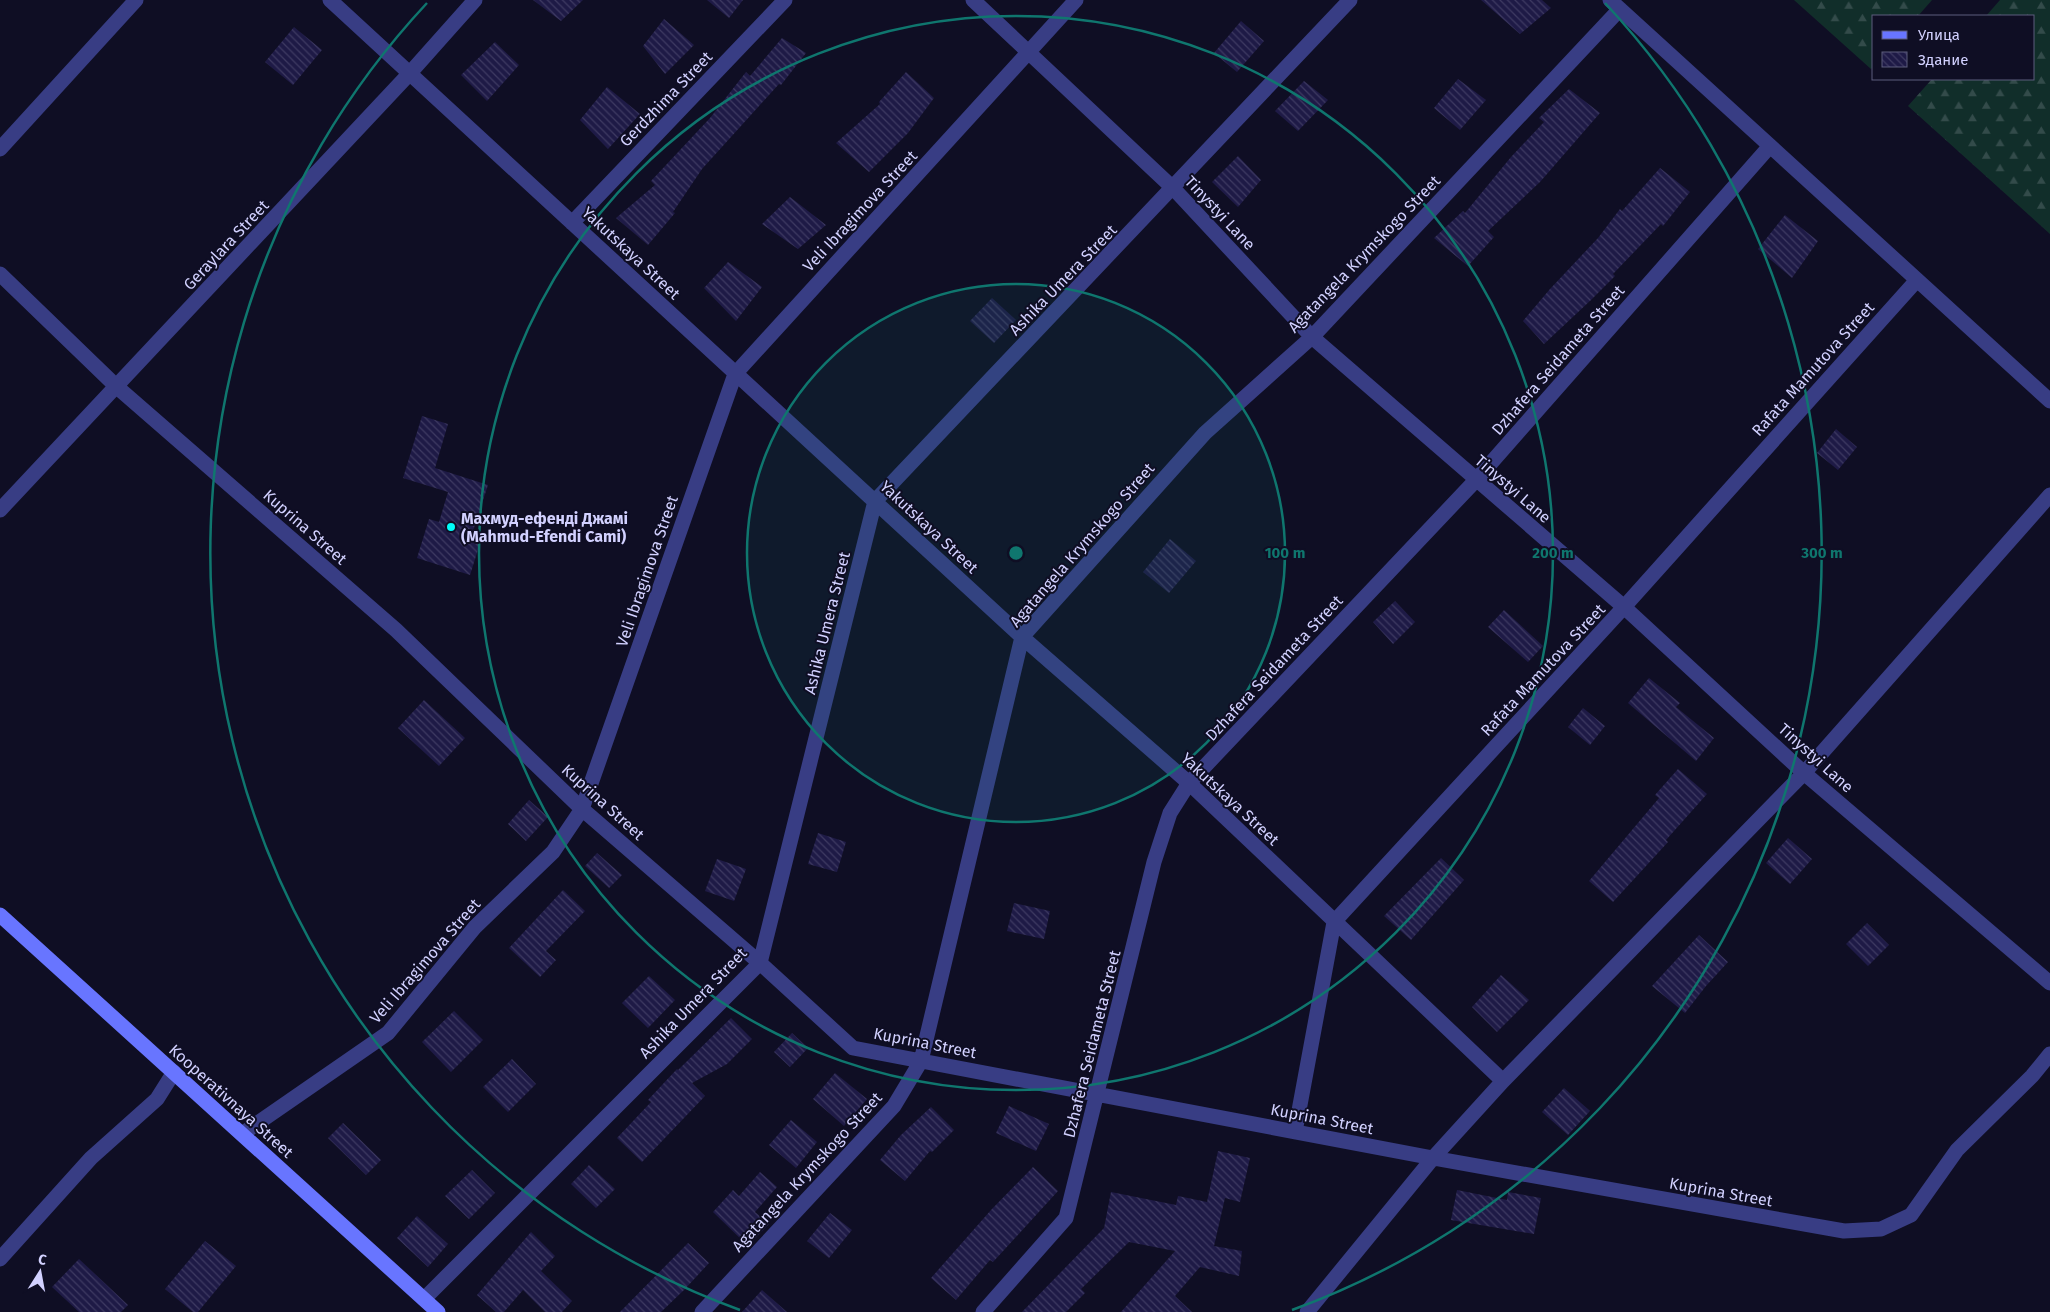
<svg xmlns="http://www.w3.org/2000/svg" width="2050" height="1312" viewBox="0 0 2050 1312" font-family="'Fira Sans',sans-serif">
	<defs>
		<pattern id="forest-firs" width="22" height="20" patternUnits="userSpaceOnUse" patternTransform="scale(1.25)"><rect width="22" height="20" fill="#112e2a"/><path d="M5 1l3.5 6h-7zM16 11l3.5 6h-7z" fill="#334b4a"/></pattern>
		<pattern id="building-back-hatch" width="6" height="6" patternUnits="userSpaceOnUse" patternTransform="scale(1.25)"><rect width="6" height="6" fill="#1e1a46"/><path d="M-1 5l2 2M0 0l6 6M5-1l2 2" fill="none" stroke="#3e3a62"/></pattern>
	</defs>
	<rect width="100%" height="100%" fill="#0f0e24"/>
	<path fill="url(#forest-firs)" d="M 1794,0 L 1932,0 L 1918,16 L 1874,16 L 1874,66 L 1871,69 Z
		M 2000,0 L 2050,0 L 2050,234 L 1908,106 L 1932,79 L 2034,79 L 2034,16 L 1986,16 Z"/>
	<path fill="url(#building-back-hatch)" d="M 533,0 L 583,0 L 561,21 Z
		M 707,0 L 743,0 L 729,18 Z
		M 1481,0 L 1542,0 L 1551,8 L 1520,34 Z
		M 664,19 L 694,45 L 665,74 L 643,46 Z
		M 1241,21 L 1264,41 L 1237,72 L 1214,53 Z
		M 294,27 L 322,50 L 293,85 L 265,62 Z
		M 782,38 L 806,53 L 781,85 L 779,84 L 702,169 L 673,212 L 675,213 L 648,245 L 616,218 L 655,185 L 651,181 L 710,118 L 746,72 L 750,76 Z
		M 495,42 L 519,65 L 487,101 L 461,75 Z
		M 906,72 L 934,98 L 908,133 L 869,172 L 836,143 L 880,104 L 879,102 Z
		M 1458,79 L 1486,100 L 1460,130 L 1434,108 Z
		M 1304,81 L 1328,100 L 1298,131 L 1275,111 Z
		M 607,87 L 640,114 L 608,149 L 580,120 Z
		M 1569,89 L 1600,113 L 1540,182 L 1488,231 L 1494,237 L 1468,266 L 1434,238 L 1463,211 L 1465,213 L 1511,157 L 1544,122 L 1539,118 Z
		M 1238,156 L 1261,180 L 1238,207 L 1212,182 Z
		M 1660,168 L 1690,192 L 1663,226 L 1661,224 L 1613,274 L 1615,276 L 1591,300 L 1544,344 L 1523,321 L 1550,289 L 1598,238 L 1620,209 L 1622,211 Z
		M 790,197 L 826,225 L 798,249 L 762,224 Z
		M 1785,215 L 1818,241 L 1792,278 L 1758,249 Z
		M 728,262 L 762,287 L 736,321 L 704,288 Z
		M 992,298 L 1016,320 L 994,343 L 970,321 Z
		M 422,416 L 448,424 L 435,468 L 488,485 L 473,531 L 483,534 L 470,575 L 417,558 L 429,519 L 439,522 L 448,492 L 403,478 Z
		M 1836,429 L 1857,447 L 1838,470 L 1817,453 Z
		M 1170,539 L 1196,561 L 1169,593 L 1143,572 Z
		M 1395,601 L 1415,622 L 1393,644 L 1373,622 Z
		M 1504,610 L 1543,646 L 1528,662 L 1488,627 Z
		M 1649,678 L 1680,703 L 1676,707 L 1714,738 L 1696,761 L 1628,703 Z
		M 424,700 L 465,738 L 439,766 L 398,728 Z
		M 1583,708 L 1605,726 L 1590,745 L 1568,727 Z
		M 1678,769 L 1707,794 L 1666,840 L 1668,842 L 1613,902 L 1589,881 L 1659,798 L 1655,795 Z
		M 529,800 L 548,817 L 526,841 L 508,824 Z
		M 818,833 L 846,842 L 837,872 L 808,864 Z
		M 1788,838 L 1812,859 L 1790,884 L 1766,863 Z
		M 597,853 L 622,875 L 609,888 L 585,866 Z
		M 1441,858 L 1464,880 L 1411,940 L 1384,916 Z
		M 717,859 L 746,869 L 734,901 L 705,891 Z
		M 563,890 L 585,911 L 546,951 L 556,960 L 540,977 L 509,948 Z
		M 1014,903 L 1050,911 L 1044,939 L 1007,931 Z
		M 1867,923 L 1889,945 L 1868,966 L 1846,944 Z
		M 1699,935 L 1728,962 L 1706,986 L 1685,1013 L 1652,986 Z
		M 1501,975 L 1529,1000 L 1497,1032 L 1472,1007 Z
		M 649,976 L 675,1000 L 648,1028 L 622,1003 Z
		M 454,1011 L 483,1040 L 451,1072 L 422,1042 Z
		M 731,1018 L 752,1039 L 727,1064 L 692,1083 L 705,1096 L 642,1162 L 617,1138 L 651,1102 L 648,1100 L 677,1069 L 678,1070 Z
		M 792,1033 L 808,1048 L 790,1067 L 774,1052 Z
		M 512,1059 L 536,1084 L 508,1112 L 483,1087 Z
		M 835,1073 L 867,1099 L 844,1126 L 813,1099 Z
		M 1564,1088 L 1590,1111 L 1568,1135 L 1542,1112 Z
		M 1009,1106 L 1049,1124 L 1036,1151 L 996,1133 Z
		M 931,1107 L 954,1130 L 932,1152 L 930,1151 L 905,1181 L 880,1160 L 901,1135 Z
		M 791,1120 L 817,1142 L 796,1168 L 769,1145 Z
		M 343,1123 L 381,1160 L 366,1175 L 328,1138 Z
		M 1218,1151 L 1250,1158 L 1240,1202 L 1225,1198 L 1214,1246 L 1242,1251 L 1239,1276 L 1200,1267 L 1175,1296 L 1192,1312 L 1121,1312 L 1175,1251 L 1129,1242 L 1081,1289 L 1085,1293 L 1066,1312 L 1022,1312 L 1104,1228 L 1111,1192 L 1176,1205 L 1178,1196 L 1207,1202 Z
		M 589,1165 L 615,1189 L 596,1208 L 571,1184 Z
		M 1033,1167 L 1058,1191 L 993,1262 L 990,1260 L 956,1300 L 931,1278 L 991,1210 Z
		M 472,1170 L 495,1193 L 469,1219 L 445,1196 Z
		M 760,1172 L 777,1187 L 755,1212 L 769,1224 L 748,1246 L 713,1212 L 733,1190 L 739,1196 Z
		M 1457,1190 L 1507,1200 L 1508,1192 L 1541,1198 L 1534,1234 L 1451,1220 Z
		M 830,1213 L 852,1230 L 829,1258 L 807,1241 Z
		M 417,1216 L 448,1244 L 428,1267 L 397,1238 Z
		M 531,1232 L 555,1256 L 541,1271 L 572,1301 L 562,1312 L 545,1312 L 523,1290 L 504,1312 L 496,1312 L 477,1295 Z
		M 205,1241 L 236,1266 L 198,1312 L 193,1312 L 165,1289 Z
		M 688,1243 L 709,1263 L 684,1290 L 661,1312 L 620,1312 Z
		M 79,1259 L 128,1305 L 121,1312 L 79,1312 L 52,1287 Z
		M 762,1290 L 787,1312 L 742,1312 Z"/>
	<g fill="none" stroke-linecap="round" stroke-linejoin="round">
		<path stroke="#383d84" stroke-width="15" d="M 330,0 L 1022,637 L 1189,783 L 1503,1081
			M 973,0 L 1174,189 L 1312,337 L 1624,607 L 1804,773 L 2050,983
			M 1610,0 L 2050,401
			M 0,149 L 136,0
			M 572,223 L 785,0
			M 0,274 L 117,387 L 396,630 L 582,809 L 760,963 L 853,1048 L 1433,1158 L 1844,1231 L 1881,1229 L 1911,1215 L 1957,1150 L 2032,1076 L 2050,1054
			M 0,510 L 410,73 L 475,0
			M 1295,1132 L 1334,922 L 1624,607 L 1917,280
			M 242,1134 L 388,1033 L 475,927 L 553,852 L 582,809 L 735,374 L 1076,0
			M 0,1259 L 91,1158 L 157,1099 L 174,1072
			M 424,1299 L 760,963 L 875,501 L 1350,0
			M 702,1312 L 894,1106 L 921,1061 L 1022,637 L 1205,433 L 1312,337 L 1620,9
			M 983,1312 L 1066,1218 L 1154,862 L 1170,813 L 1189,783 L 1476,480 L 1770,146
			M 1307,1312 L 1433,1158 L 1503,1081 L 1804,773 L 2050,495"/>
		<path stroke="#6875ff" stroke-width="15" d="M 0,915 L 438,1312"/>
	</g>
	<circle cx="1016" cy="553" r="269" fill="#0f766e" fill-opacity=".12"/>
	<g fill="none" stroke="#0f766e" stroke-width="2.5">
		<circle cx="1016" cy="553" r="269"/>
		<circle cx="1016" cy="553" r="537"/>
		<path d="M740 1310A806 806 0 0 1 427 3M1605 3A806 806 0 0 1 1292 1310"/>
	</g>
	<circle fill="#00fcfa" stroke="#0f0e24" stroke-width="2" cx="451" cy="527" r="5"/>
	<g text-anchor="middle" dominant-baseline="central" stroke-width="4" stroke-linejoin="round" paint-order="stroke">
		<g font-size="16" fill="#d2d1ff" stroke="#0f0e24">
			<text transform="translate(666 99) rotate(-46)">Gerdzhima Street</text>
			<text transform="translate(860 211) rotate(-47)">Veli Ibragimova Street</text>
			<text transform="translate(1220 213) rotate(47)">Tinystyi Lane</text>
			<text transform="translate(226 245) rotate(-47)">Geraylara Street</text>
			<text transform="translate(631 253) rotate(43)">Yakutskaya Street</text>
			<text transform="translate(1364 254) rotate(-46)">Agatangela Krymskogo Street</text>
			<text transform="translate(1063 280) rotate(-46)">Ashika Umera Street</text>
			<text transform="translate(1558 360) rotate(-49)">Dzhafera Seidameta Street</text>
			<text transform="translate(1813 369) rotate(-48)">Rafata Mamutova Street</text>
			<text transform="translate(1513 489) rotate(41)">Tinystyi Lane</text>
			<text transform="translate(305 527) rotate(41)">Kuprina Street</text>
			<text transform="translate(929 527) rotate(43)">Yakutskaya Street</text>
			<text transform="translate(1082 545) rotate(-49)">Agatangela Krymskogo Street</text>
			<text transform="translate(647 571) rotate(-71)">Veli Ibragimova Street</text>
			<text transform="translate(827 623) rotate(-76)">Ashika Umera Street</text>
			<text transform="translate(1274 668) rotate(-47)">Dzhafera Seidameta Street</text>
			<text transform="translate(1543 670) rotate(-47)">Rafata Mamutova Street</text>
			<text transform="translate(1816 758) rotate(42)">Tinystyi Lane</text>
			<text transform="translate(1230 799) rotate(43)">Yakutskaya Street</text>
			<text transform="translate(603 802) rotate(42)">Kuprina Street</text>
			<text transform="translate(425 961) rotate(-49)">Veli Ibragimova Street</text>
			<text transform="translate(693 1003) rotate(-46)">Ashika Umera Street</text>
			<text transform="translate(925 1043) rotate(11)">Kuprina Street</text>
			<text transform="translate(1092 1044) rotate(-76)">Dzhafera Seidameta Street</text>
			<text transform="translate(231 1101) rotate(42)">Kooperativnaya Street</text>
			<text transform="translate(1322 1119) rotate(11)">Kuprina Street</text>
			<text transform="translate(807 1172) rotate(-47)">Agatangela Krymskogo Street</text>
			<text transform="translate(1721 1192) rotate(10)">Kuprina Street</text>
		</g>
		<g font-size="16" font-weight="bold" fill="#d2d1ff" stroke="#0f0e24" text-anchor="start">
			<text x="461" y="518">Махмуд-ефенді Джамі<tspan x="461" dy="18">(Mahmud-Efendi Cami)</tspan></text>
		</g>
	</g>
	<circle cx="1016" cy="553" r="8" fill="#0f766e" stroke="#0f0e24" stroke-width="2.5"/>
	<g font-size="15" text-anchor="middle" font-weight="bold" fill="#0f766e" stroke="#0f0e24" stroke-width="4" stroke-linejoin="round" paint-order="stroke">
		<text x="1285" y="558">100 m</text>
		<text x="1553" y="558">200 m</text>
		<text x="1822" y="558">300 m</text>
	</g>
	<rect x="1872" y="15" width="162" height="65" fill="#0f0e24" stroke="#5d5c7c"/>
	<rect x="1882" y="31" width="25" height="8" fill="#6875ff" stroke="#5d5c7c"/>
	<text x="1918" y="40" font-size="15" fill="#d2d1ff">Улица</text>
	<rect x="1882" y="52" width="25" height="15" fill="url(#building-back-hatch)" stroke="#5d5c7c"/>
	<text x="1918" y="65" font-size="15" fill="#d2d1ff">Здание</text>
	<g transform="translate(40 1272) rotate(11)" stroke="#0f0e24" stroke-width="4" paint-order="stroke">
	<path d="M0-4L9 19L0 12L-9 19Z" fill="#d2d1ff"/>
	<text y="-8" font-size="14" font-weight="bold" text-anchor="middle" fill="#d2d1ff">С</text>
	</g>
</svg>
